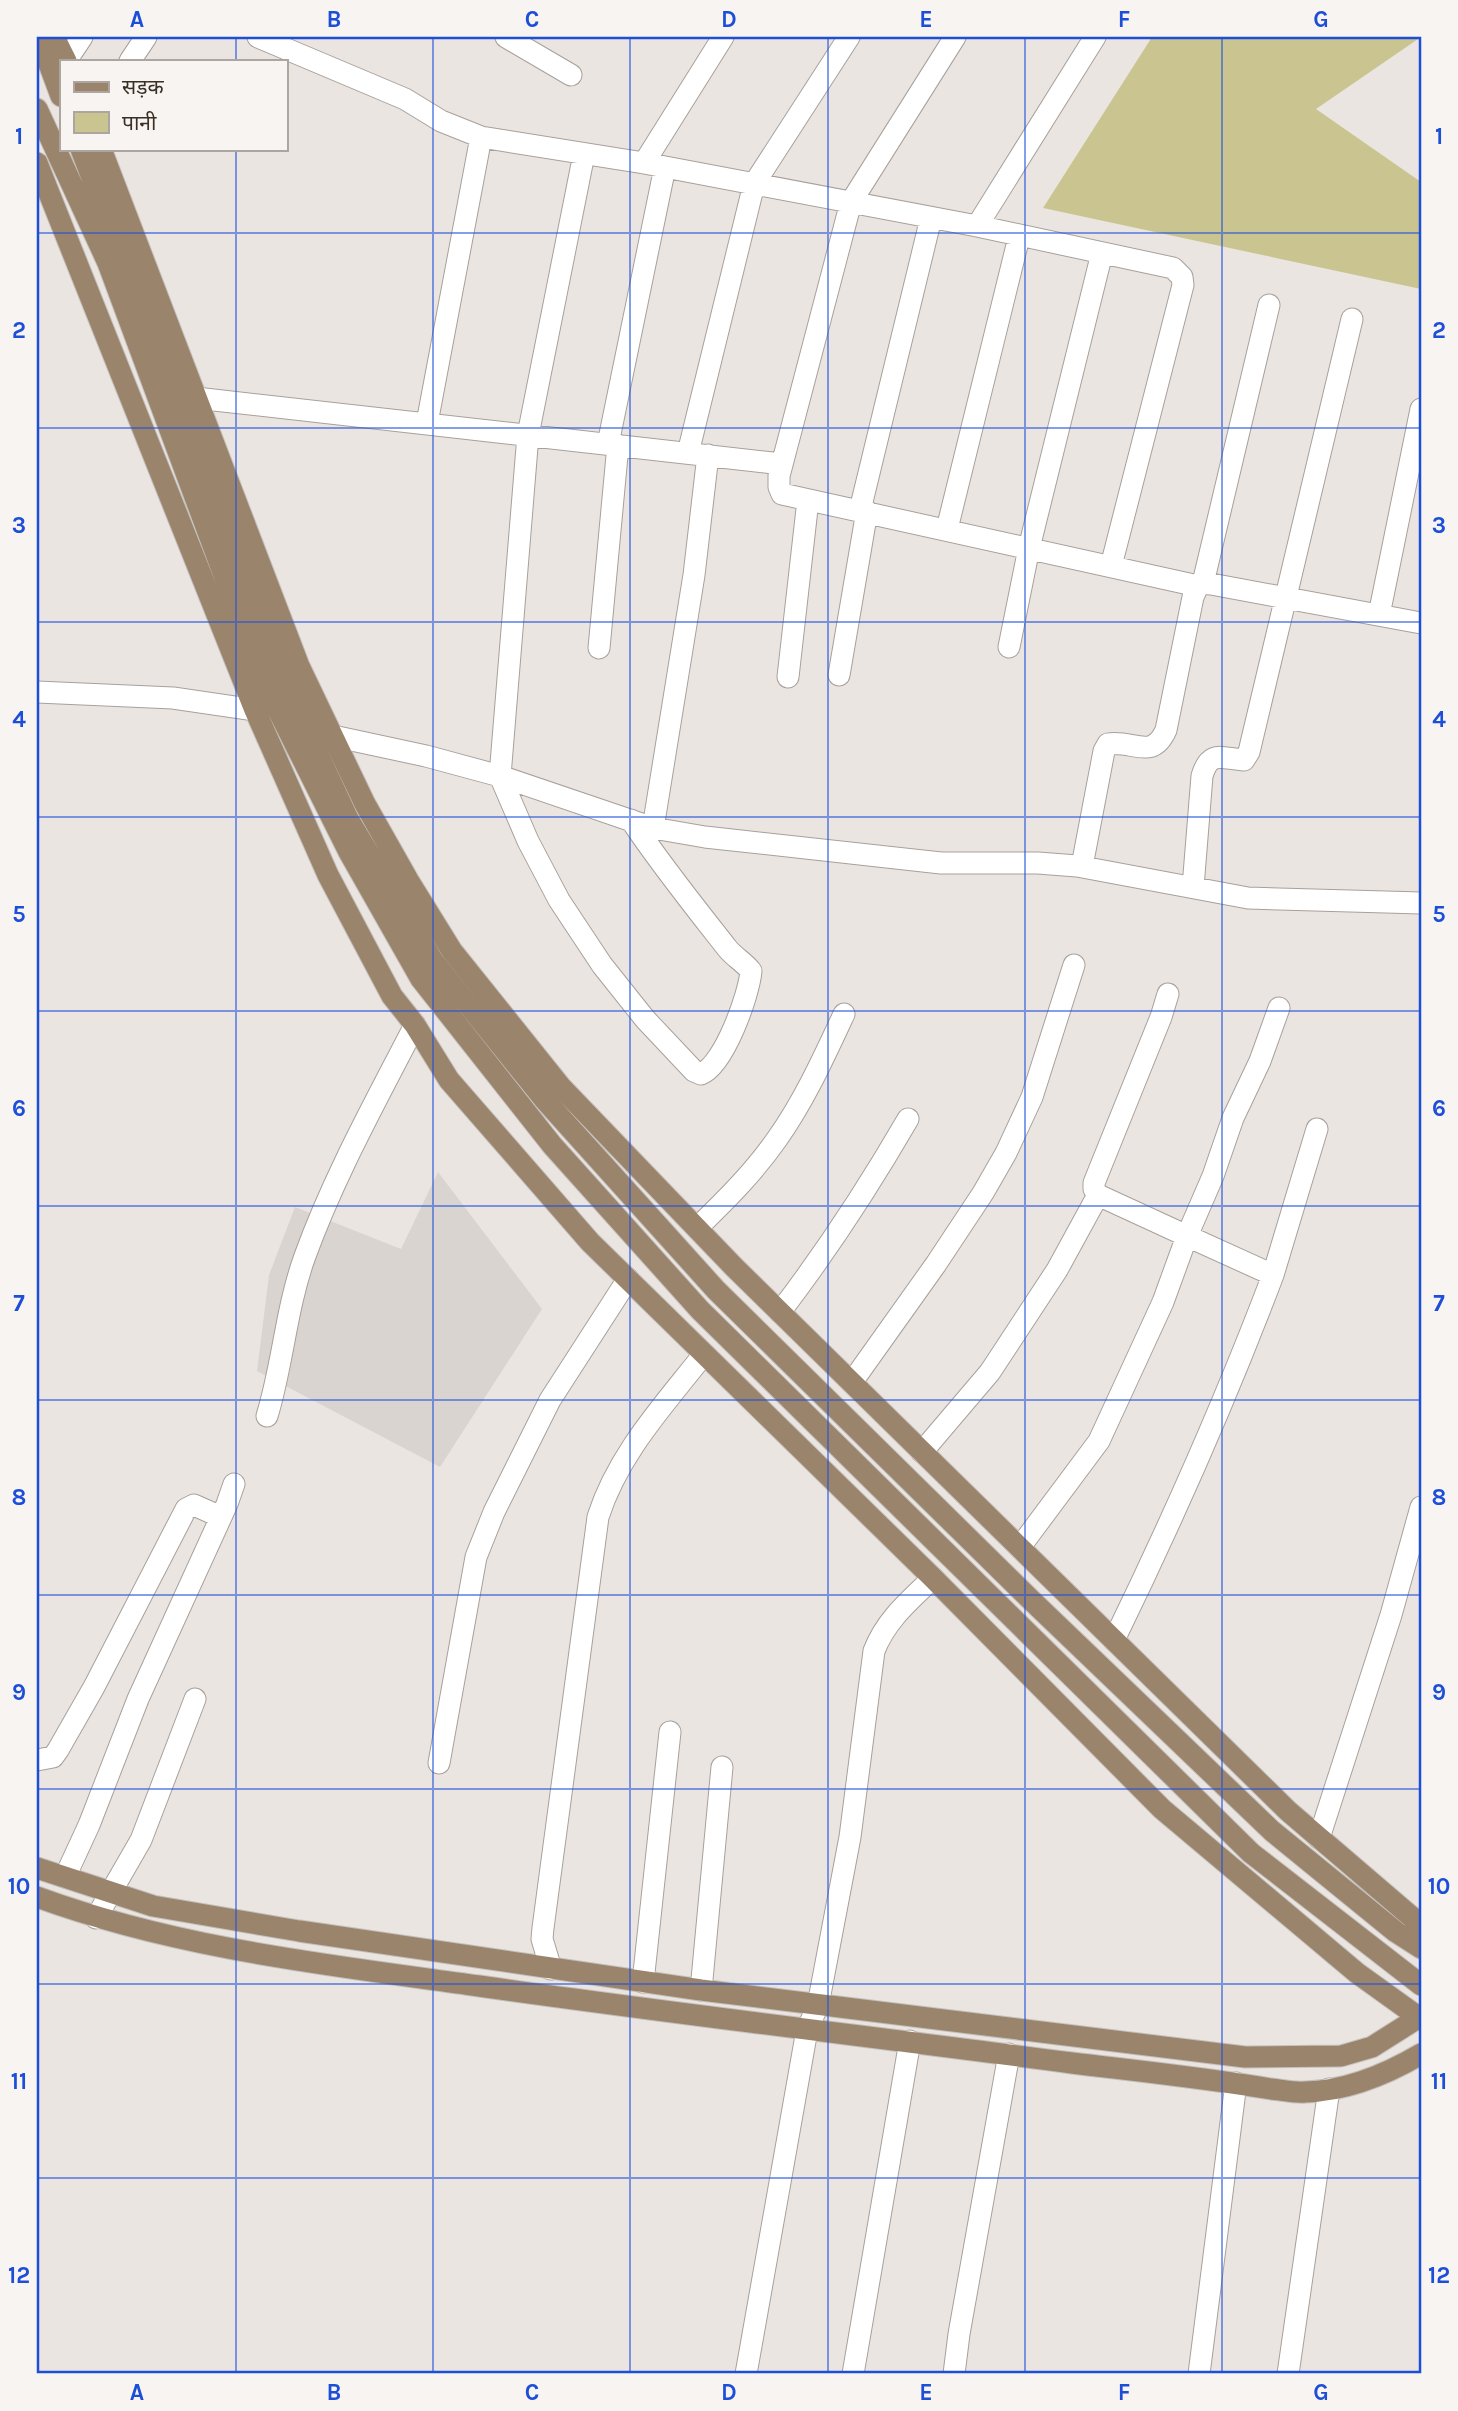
<svg xmlns="http://www.w3.org/2000/svg" width="1458" height="2411" viewBox="0 0 1458 2411" font-family="Karla,'Noto Sans Devanagari',sans-serif">
	<rect width="100%" height="100%" fill="#ebe5e2"/>
	<path fill="#dad4d1" d="M 438,1172 L 542,1309 L 440,1467 L 257,1371 L 269,1275 L 295,1207 L 401,1249 Z"/>
	<path fill="#cac590" d="M 1152,37 L 1421,37 L 1316,109 L 1421,182 L 1421,289 L 1043,208 Z"/>
	<g fill="none" stroke-linecap="round" stroke-linejoin="round">
		<g stroke="#a8a09a" stroke-width="23">
			<path id="minor" d="M 258,37 L 405,99 L 441,121 L 481,137 L 644,163 L 977,226 L 1173,268 L 1182,277 L 1183,285 L 1111,566
				M 506,37 L 571,75
				M 955,37 L 851,202 L 779,476 L 779,487 L 782,494 L 1198,586
				M 66,61 L 82,37
				M 130,61 L 146,37
				M 584,154 L 528,435 L 500,776 L 528,841 L 559,900 L 602,965 L 645,1019 L 694,1071 L 701,1074 C 724,1065 749,995 751,971 C 744,962 734,957 727,948 C 694,906 661,865 631,820
				M 644,163 L 723,37
				M 977,226 L 1095,37
				M 196,398 L 782,464
				M 427,423 L 481,137
				M 608,444 L 665,167
				M 688,453 L 754,184 L 849,37
				M 860,510 L 931,218
				M 947,529 L 1019,237
				M 1203,583 L 1269,305
				M 1379,615 L 1421,409
				M 1009,647 L 1029,548 L 1102,253
				M 599,648 L 618,445
				M 839,675 L 867,511
				M 788,677 L 808,500
				M 37,692 L 173,698 L 255,710
				M 333,736 L 426,756 L 500,776 L 653,828 L 705,837 L 941,863 L 1038,863 L 1077,866 L 1248,898 L 1421,903
				M 653,828 L 694,575 L 708,455
				M 1082,866 L 1104,751 L 1108,744 C 1134,740 1152,761 1166,730 L 1193,597 L 1198,586 L 1203,583 L 1211,584 L 1421,623
				M 1193,887 L 1202,776 C 1210,749 1222,759 1244,760 L 1249,752 L 1352,319
				M 697,1228 C 726,1200 754,1172 777,1139 C 804,1101 824,1057 844,1014
				M 1273,1275 L 1317,1129
				M 780,1312 C 829,1248 868,1188 908,1119
				M 852,1382 L 936,1264 L 983,1193 L 1006,1153 L 1032,1097 L 1074,965
				M 267,1416 C 283,1364 286,1308 305,1256 C 334,1176 376,1101 415,1025
				M 922,1452 L 990,1372 L 1057,1270 L 1098,1195 L 1094,1189 L 1094,1183 L 1161,1017 L 1168,994
				M 1020,1547 L 1099,1441 L 1163,1302 L 1187,1236 L 1098,1195
				M 1114,1640 C 1172,1521 1226,1399 1273,1275 L 1187,1236 L 1213,1176 L 1233,1118 L 1260,1061 L 1279,1008
				M 37,1760 L 53,1757 L 58,1750 L 94,1687 L 186,1509 L 194,1505 L 221,1517
				M 439,1763 L 476,1557 L 494,1512 L 550,1400 L 628,1279
				M 1319,1838 L 1391,1615 L 1421,1507
				M 65,1877 L 89,1825 L 138,1699 L 227,1504 L 234,1484
				M 96,1918 L 141,1840 L 195,1699
				M 551,1969 L 542,1939 L 543,1928 L 598,1517 C 618,1454 664,1405 704,1354
				M 643,1982 L 670,1732
				M 701,1990 L 722,1767
				M 746,2374 L 807,2030 L 818,2005 L 850,1837 L 874,1651 C 886,1620 909,1601 933,1578
				M 853,2374 L 910,2041
				M 954,2374 L 959,2334 L 1009,2054
				M 1199,2374 L 1236,2083
				M 1288,2374 L 1329,2089"/>
		</g>
		<g stroke="#c4c1bd" stroke-width="23">
			<path id="major" d="M 39,37 L 61,96
				M 54,37 L 66,61
				M 37,109 L 108,263 L 263,680 L 349,852 L 421,979 L 552,1145 L 700,1310 L 1251,1853 L 1421,1985
				M 81,149 L 282,677 L 348,819 L 433,961 L 544,1099 L 716,1290 L 1029,1598 L 1272,1831 L 1396,1932 L 1421,1948
				M 101,149 L 299,666 L 365,804 L 408,880 L 452,951 L 561,1087 L 734,1267 L 1288,1811 L 1421,1925
				M 37,163 L 255,710 L 328,875 L 392,996 L 415,1025 L 449,1080 L 590,1242 L 933,1578 L 1162,1809 L 1357,1973 L 1421,2019
				M 37,1868 L 153,1906 L 299,1931 L 701,1990 L 1245,2057 L 1341,2056 L 1372,2047 L 1421,2016
				M 37,1897 C 179,1949 330,1965 479,1986 C 677,2014 874,2037 1072,2063 C 1138,2071 1205,2078 1271,2089 C 1282,2090 1294,2093 1305,2092 C 1345,2091 1387,2074 1421,2054"/>
		</g>
		<use href="#minor" stroke="#fff" stroke-width="21"/>
		<use href="#major" stroke="#9b846c" stroke-width="21"/>
	</g>
	<path fill="none" stroke="#1d4ed8" stroke-width="2" stroke-opacity="0.55" d="M 236,37 L 236,61M 433,37 L 433,2374M 630,37 L 630,2374M 828,37 L 828,2374M 1025,37 L 1025,2374M 1222,37 L 1222,2374M 236,149 L 236,2374M 37,233 L 1421,233M 37,428 L 1421,428M 37,622 L 1421,622M 37,817 L 1421,817M 37,1011 L 1421,1011M 37,1206 L 1421,1206M 37,1400 L 1421,1400M 37,1595 L 1421,1595M 37,1789 L 1421,1789M 37,1984 L 1421,1984M 37,2178 L 1421,2178"/>
	<rect width="1458" height="2411" fill="none" stroke="#f8f4f2" stroke-width="77"/>
	<rect x="60" y="60" width="228" height="91" fill="#f8f4f2" stroke="#aca5a0" stroke-width="2"/>
	<rect x="74" y="82" width="35" height="10" fill="#9b846c" stroke="#aca5a0" stroke-width="2"/>
	<text x="122" y="94" font-size="21" fill="#3a2f24">सड़क</text>
	<rect x="74" y="112" width="35" height="21" fill="#cac590" stroke="#aca5a0" stroke-width="2"/>
	<text x="122" y="130" font-size="21" fill="#3a2f24">पानी</text>
	<rect x="38" y="38" width="1382" height="2334" fill="none" stroke="#1d4ed8" stroke-width="2.5"/>
	<g font-size="23" text-anchor="middle" font-weight="bold" fill="#1d4ed8">
		<text x="137" y="27">A</text>
		<text x="334" y="27">B</text>
		<text x="532" y="27">C</text>
		<text x="729" y="27">D</text>
		<text x="926" y="27">E</text>
		<text x="1124" y="27">F</text>
		<text x="1321" y="27">G</text>
		<text x="19" y="144">1</text>
		<text x="1439" y="144">1</text>
		<text x="19" y="338">2</text>
		<text x="1439" y="338">2</text>
		<text x="19" y="533">3</text>
		<text x="1439" y="533">3</text>
		<text x="19" y="727">4</text>
		<text x="1439" y="727">4</text>
		<text x="19" y="922">5</text>
		<text x="1439" y="922">5</text>
		<text x="19" y="1116">6</text>
		<text x="1439" y="1116">6</text>
		<text x="19" y="1311">7</text>
		<text x="1439" y="1311">7</text>
		<text x="19" y="1505">8</text>
		<text x="1439" y="1505">8</text>
		<text x="19" y="1700">9</text>
		<text x="1439" y="1700">9</text>
		<text x="19" y="1894">10</text>
		<text x="1439" y="1894">10</text>
		<text x="19" y="2089">11</text>
		<text x="1439" y="2089">11</text>
		<text x="19" y="2283">12</text>
		<text x="1439" y="2283">12</text>
		<text x="137" y="2400">A</text>
		<text x="334" y="2400">B</text>
		<text x="532" y="2400">C</text>
		<text x="729" y="2400">D</text>
		<text x="926" y="2400">E</text>
		<text x="1124" y="2400">F</text>
		<text x="1321" y="2400">G</text>
	</g>
</svg>
